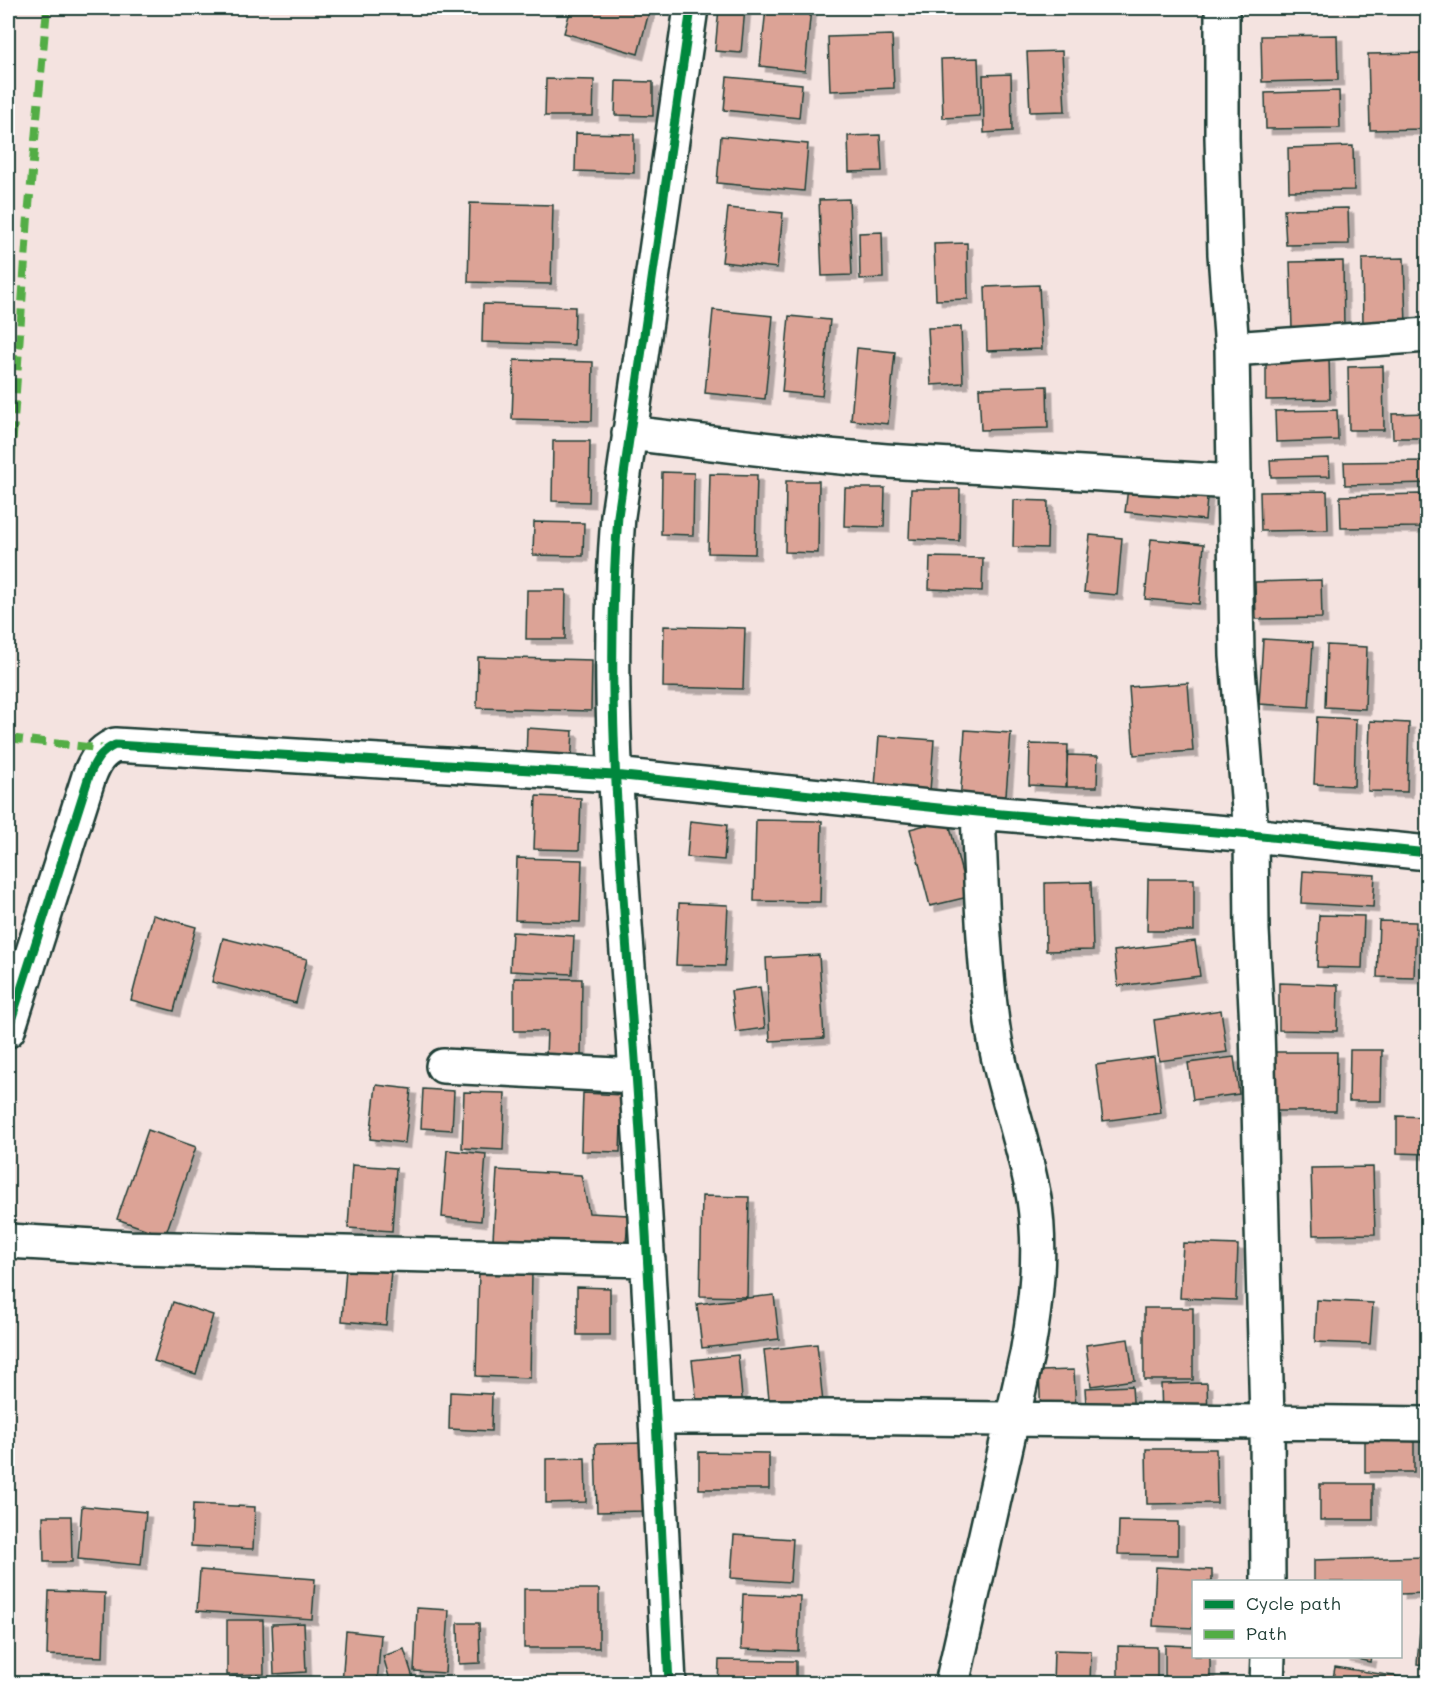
<svg xmlns="http://www.w3.org/2000/svg" width="1435" height="1691" viewBox="0 0 1435 1691" font-family="Mali,sans-serif">
	<defs>
		<filter id="shadow"><feDropShadow dx="5.5" dy="5.5" stdDeviation="0" flood-color="#0004"/></filter>
	</defs>
	<rect width="100%" height="100%" fill="#f4e3e0"/>
	<filter id="ink" filterUnits="userSpaceOnUse"><feTurbulence type="fractalNoise" baseFrequency=".0167" numOctaves="2"/><feDisplacementMap in="SourceGraphic" scale="12" xChannelSelector="R" yChannelSelector="G"/><feConvolveMatrix kernelMatrix="1 2 1 2 8 2 1 2 1" color-interpolation-filters="sRGB"/></filter>
	<g filter="url(#ink)">
		<path fill="#dca396" stroke="#1f3d34" stroke-width="1.5" filter="url(#shadow)" d="M 571,8 L 650,8 L 638,54 L 564,33 Z
			M 719,8 L 745,8 L 741,53 L 715,51 Z
			M 766,8 L 811,8 L 805,71 L 760,66 Z
			M 892,35 L 894,88 L 830,91 L 828,37 Z
			M 1337,35 L 1338,80 L 1262,82 L 1261,36 Z
			M 1062,51 L 1065,111 L 1030,112 L 1027,52 Z
			M 1424,53 L 1426,129 L 1370,130 L 1368,54 Z
			M 978,58 L 980,116 L 943,118 L 941,59 Z
			M 1011,74 L 1012,131 L 984,133 L 983,75 Z
			M 727,77 L 802,84 L 799,118 L 724,110 Z
			M 546,79 L 594,80 L 593,116 L 545,116 Z
			M 616,81 L 653,82 L 653,116 L 615,115 Z
			M 1339,91 L 1340,128 L 1266,129 L 1265,93 Z
			M 576,133 L 634,134 L 634,173 L 575,171 Z
			M 880,135 L 882,171 L 849,172 L 848,136 Z
			M 721,136 L 808,144 L 804,191 L 717,183 Z
			M 1353,146 L 1354,190 L 1289,191 L 1288,148 Z
			M 849,199 L 852,275 L 822,276 L 819,200 Z
			M 470,203 L 553,205 L 551,284 L 468,282 Z
			M 728,208 L 783,213 L 777,268 L 722,262 Z
			M 1348,208 L 1349,244 L 1286,245 L 1284,209 Z
			M 882,232 L 883,278 L 860,279 L 859,233 Z
			M 967,243 L 968,299 L 936,300 L 934,244 Z
			M 1404,258 L 1406,326 L 1363,327 L 1362,259 Z
			M 1343,261 L 1344,328 L 1292,329 L 1290,262 Z
			M 1039,285 L 1042,349 L 987,351 L 985,287 Z
			M 483,304 L 575,307 L 574,345 L 482,342 Z
			M 713,310 L 773,316 L 765,399 L 705,393 Z
			M 789,316 L 830,320 L 822,396 L 782,392 Z
			M 961,327 L 963,383 L 931,385 L 928,328 Z
			M 857,348 L 895,352 L 888,424 L 851,420 Z
			M 1329,357 L 1330,399 L 1266,400 L 1266,359 Z
			M 514,360 L 593,362 L 592,421 L 512,419 Z
			M 1383,366 L 1384,430 L 1349,430 L 1348,367 Z
			M 1047,386 L 1048,428 L 981,430 L 979,388 Z
			M 1337,410 L 1338,440 L 1276,442 L 1275,411 Z
			M 1428,413 L 1428,438 L 1393,438 L 1392,414 Z
			M 553,441 L 590,441 L 589,502 L 552,501 Z
			M 1329,458 L 1330,476 L 1271,477 L 1270,460 Z
			M 1428,461 L 1428,483 L 1345,485 L 1344,462 Z
			M 662,472 L 694,473 L 693,535 L 661,534 Z
			M 710,474 L 757,475 L 755,554 L 708,553 Z
			M 1129,480 L 1208,488 L 1205,520 L 1125,512 Z
			M 786,481 L 819,481 L 818,553 L 785,552 Z
			M 845,488 L 885,488 L 884,527 L 844,526 Z
			M 911,489 L 960,489 L 959,541 L 909,539 Z
			M 1327,491 L 1328,530 L 1261,531 L 1260,492 Z
			M 1420,494 L 1421,527 L 1341,528 L 1340,496 Z
			M 1014,500 L 1048,501 L 1047,548 L 1013,547 Z
			M 534,522 L 584,523 L 583,556 L 533,555 Z
			M 1090,535 L 1122,538 L 1117,595 L 1084,592 Z
			M 1151,539 L 1204,544 L 1199,604 L 1145,599 Z
			M 930,557 L 983,558 L 982,591 L 929,589 Z
			M 1321,580 L 1322,618 L 1256,619 L 1255,582 Z
			M 527,590 L 566,590 L 565,639 L 526,639 Z
			M 664,626 L 745,628 L 743,689 L 663,687 Z
			M 1263,639 L 1313,642 L 1309,707 L 1259,704 Z
			M 1327,645 L 1367,647 L 1365,709 L 1325,707 Z
			M 478,657 L 592,660 L 591,711 L 477,708 Z
			M 1188,683 L 1193,751 L 1134,755 L 1129,687 Z
			M 1317,717 L 1356,719 L 1354,786 L 1314,784 Z
			M 1370,721 L 1409,723 L 1407,792 L 1368,791 Z
			M 527,728 L 573,731 L 571,765 L 526,761 Z
			M 965,730 L 1011,733 L 1005,807 L 960,803 Z
			M 879,736 L 934,740 L 930,791 L 875,786 Z
			M 1030,744 L 1068,745 L 1066,787 L 1029,785 Z
			M 1067,755 L 1098,756 L 1097,787 L 1067,787 Z
			M 536,796 L 581,798 L 579,850 L 534,849 Z
			M 948,819 L 968,897 L 930,906 L 910,829 Z
			M 756,820 L 822,821 L 820,902 L 754,901 Z
			M 690,821 L 727,825 L 724,860 L 687,857 Z
			M 517,858 L 582,860 L 580,922 L 515,920 Z
			M 1303,871 L 1375,875 L 1373,907 L 1301,903 Z
			M 1148,879 L 1194,879 L 1194,931 L 1147,931 Z
			M 1091,882 L 1093,950 L 1046,951 L 1045,883 Z
			M 679,903 L 728,905 L 725,966 L 676,965 Z
			M 153,915 L 196,927 L 174,1011 L 131,1000 Z
			M 1319,915 L 1364,916 L 1362,968 L 1317,967 Z
			M 1379,921 L 1416,922 L 1414,978 L 1377,977 Z
			M 512,932 L 574,936 L 572,974 L 510,971 Z
			M 223,938 L 307,959 L 296,1003 L 212,982 Z
			M 1195,941 L 1200,976 L 1118,986 L 1114,951 Z
			M 819,955 L 824,1038 L 770,1041 L 766,958 Z
			M 514,978 L 582,979 L 581,1057 L 546,1056 L 547,1031 L 514,1031 Z
			M 1279,983 L 1338,985 L 1337,1031 L 1279,1030 Z
			M 760,987 L 765,1028 L 736,1032 L 731,991 Z
			M 1221,1010 L 1227,1052 L 1159,1061 L 1154,1020 Z
			M 1350,1050 L 1382,1050 L 1381,1101 L 1349,1101 Z
			M 1274,1052 L 1337,1052 L 1336,1111 L 1273,1111 Z
			M 1154,1057 L 1161,1113 L 1103,1121 L 1096,1065 Z
			M 1234,1057 L 1239,1094 L 1193,1100 L 1188,1063 Z
			M 376,1085 L 411,1089 L 405,1143 L 370,1139 Z
			M 423,1089 L 454,1091 L 452,1130 L 421,1128 Z
			M 464,1092 L 505,1093 L 503,1150 L 462,1148 Z
			M 583,1093 L 622,1095 L 620,1152 L 581,1151 Z
			M 1397,1116 L 1428,1117 L 1428,1154 L 1397,1153 Z
			M 148,1130 L 196,1147 L 165,1236 L 117,1219 Z
			M 447,1150 L 486,1154 L 481,1221 L 442,1217 Z
			M 352,1165 L 396,1168 L 392,1231 L 348,1228 Z
			M 1373,1167 L 1375,1234 L 1313,1235 L 1311,1168 Z
			M 497,1170 L 581,1175 L 589,1213 L 628,1215 L 626,1245 L 493,1239 Z
			M 702,1196 L 749,1197 L 747,1297 L 700,1296 Z
			M 1183,1243 L 1238,1245 L 1236,1300 L 1180,1298 Z
			M 346,1268 L 391,1271 L 386,1325 L 342,1321 Z
			M 479,1271 L 532,1273 L 530,1378 L 476,1376 Z
			M 577,1287 L 610,1288 L 610,1335 L 577,1335 Z
			M 774,1295 L 779,1339 L 702,1348 L 697,1304 Z
			M 1317,1300 L 1373,1303 L 1370,1344 L 1315,1342 Z
			M 173,1302 L 213,1315 L 196,1374 L 154,1361 Z
			M 1144,1308 L 1193,1308 L 1193,1380 L 1144,1380 Z
			M 1128,1339 L 1134,1380 L 1091,1386 L 1086,1345 Z
			M 817,1344 L 823,1403 L 770,1409 L 764,1350 Z
			M 738,1355 L 743,1408 L 698,1413 L 692,1360 Z
			M 1074,1370 L 1076,1414 L 1041,1416 L 1039,1371 Z
			M 1207,1383 L 1208,1417 L 1162,1419 L 1161,1384 Z
			M 1132,1386 L 1134,1417 L 1087,1420 L 1085,1388 Z
			M 450,1392 L 492,1394 L 491,1431 L 449,1429 Z
			M 1414,1432 L 1414,1472 L 1365,1472 L 1365,1433 Z
			M 643,1443 L 645,1511 L 597,1512 L 595,1444 Z
			M 1146,1449 L 1216,1449 L 1217,1503 L 1147,1504 Z
			M 699,1452 L 769,1453 L 769,1489 L 699,1489 Z
			M 585,1458 L 586,1502 L 546,1503 L 546,1459 Z
			M 1320,1484 L 1373,1484 L 1373,1520 L 1320,1520 Z
			M 193,1504 L 255,1507 L 253,1549 L 191,1546 Z
			M 82,1506 L 146,1512 L 141,1565 L 78,1559 Z
			M 43,1516 L 71,1516 L 72,1562 L 44,1562 Z
			M 1119,1521 L 1178,1522 L 1178,1555 L 1118,1554 Z
			M 734,1535 L 793,1539 L 790,1582 L 731,1578 Z
			M 1425,1557 L 1426,1593 L 1400,1594 L 1400,1582 L 1314,1582 L 1314,1560 Z
			M 1156,1567 L 1212,1570 L 1212,1582 L 1194,1582 L 1194,1628 L 1153,1626 Z
			M 200,1570 L 315,1579 L 312,1619 L 197,1611 Z
			M 524,1589 L 599,1589 L 599,1648 L 524,1648 Z
			M 49,1591 L 105,1593 L 103,1657 L 47,1655 Z
			M 743,1594 L 800,1596 L 798,1651 L 741,1649 Z
			M 417,1608 L 449,1610 L 445,1673 L 414,1671 Z
			M 1421,1618 L 1428,1619 L 1428,1665 L 1417,1664 Z
			M 227,1620 L 263,1620 L 264,1674 L 227,1675 Z
			M 304,1623 L 306,1672 L 274,1674 L 272,1624 Z
			M 458,1623 L 479,1623 L 480,1663 L 459,1664 Z
			M 346,1631 L 381,1635 L 377,1684 L 342,1684 Z
			M 1165,1645 L 1194,1646 L 1194,1656 L 1210,1656 L 1210,1684 L 1165,1683 Z
			M 1118,1646 L 1157,1647 L 1157,1684 L 1118,1684 Z
			M 404,1649 L 415,1684 L 391,1684 L 383,1656 Z
			M 1054,1650 L 1091,1651 L 1090,1684 L 1053,1684 Z
			M 1344,1656 L 1371,1656 L 1370,1662 Z
			M 719,1660 L 796,1661 L 796,1684 L 718,1684 Z
			M 1335,1667 L 1426,1681 L 1425,1684 L 1332,1684 Z"/>
		<g fill="none" stroke-linecap="round" stroke-linejoin="round">
			<g stroke="#1f3d34" stroke-width="38">
				<path id="minor" d="M 1222,8 L 1222,137 L 1225,254 L 1232,349 L 1237,656 L 1251,835 L 1252,930 L 1257,1027 L 1267,1421 L 1268,1582
					M 1232,349 L 1428,335
					M 629,433 C 726,445 822,457 919,463 C 1024,470 1129,475 1233,482
					M 8,1030 L 89,776 C 95,761 100,752 115,745 L 614,775 L 978,812 L 1251,835 L 1428,853
					M 443,1066 L 636,1076
					M 8,1241 L 130,1248 L 648,1260
					M 656,1417 L 829,1417 L 1428,1424
					M 669,1684 C 659,1480 650,1276 636,1073 C 623,888 603,701 618,516 L 691,8
					M 952,1684 L 1027,1354 C 1036,1303 1042,1251 1034,1199 C 1024,1139 1000,1082 992,1022 C 983,952 981,882 978,812
					M 1267,1684 L 1268,1656"/>
			</g>
			<use href="#minor" stroke="#fff" stroke-width="33"/>
			<path stroke="#52ad45" stroke-width="8" stroke-dasharray="15 8" stroke-linecap="butt" d="M 8,508 L 28,217 L 47,8
				M 8,738 L 106,749"/>
			<g stroke="#fff" stroke-width="13">
				<path id="cycleway" d="M 8,1030 L 89,776 C 95,761 100,752 115,745 L 614,775 L 978,812 L 1251,835 L 1428,853
					M 669,1684 C 659,1480 650,1276 636,1073 C 623,888 603,701 618,516 L 691,8"/>
			</g>
			<use href="#cycleway" stroke="#00873e" stroke-width="9"/>
		</g>
	</g>
	<rect width="1435" height="1691" fill="none" stroke="#fff" stroke-width="30"/>
	<rect x="15" y="15" width="1405" height="1661" fill="none" stroke="#1f3d34" stroke-width="2" filter="url(#ink)"/>
	<rect x="1192" y="1580" width="210" height="78" fill="#ffffff" stroke="#a5b1ae" stroke-width="1.5"/>
	<rect x="1204" y="1600" width="30" height="9" fill="#00873e" stroke="#a5b1ae" stroke-width="1.5"/>
	<text x="1246" y="1610" font-size="18" fill="#1f3d34">Cycle path</text>
	<rect x="1204" y="1630" width="30" height="9" fill="#52ad45" stroke="#a5b1ae" stroke-width="1.5"/>
	<text x="1246" y="1640" font-size="18" fill="#1f3d34">Path</text>
</svg>
